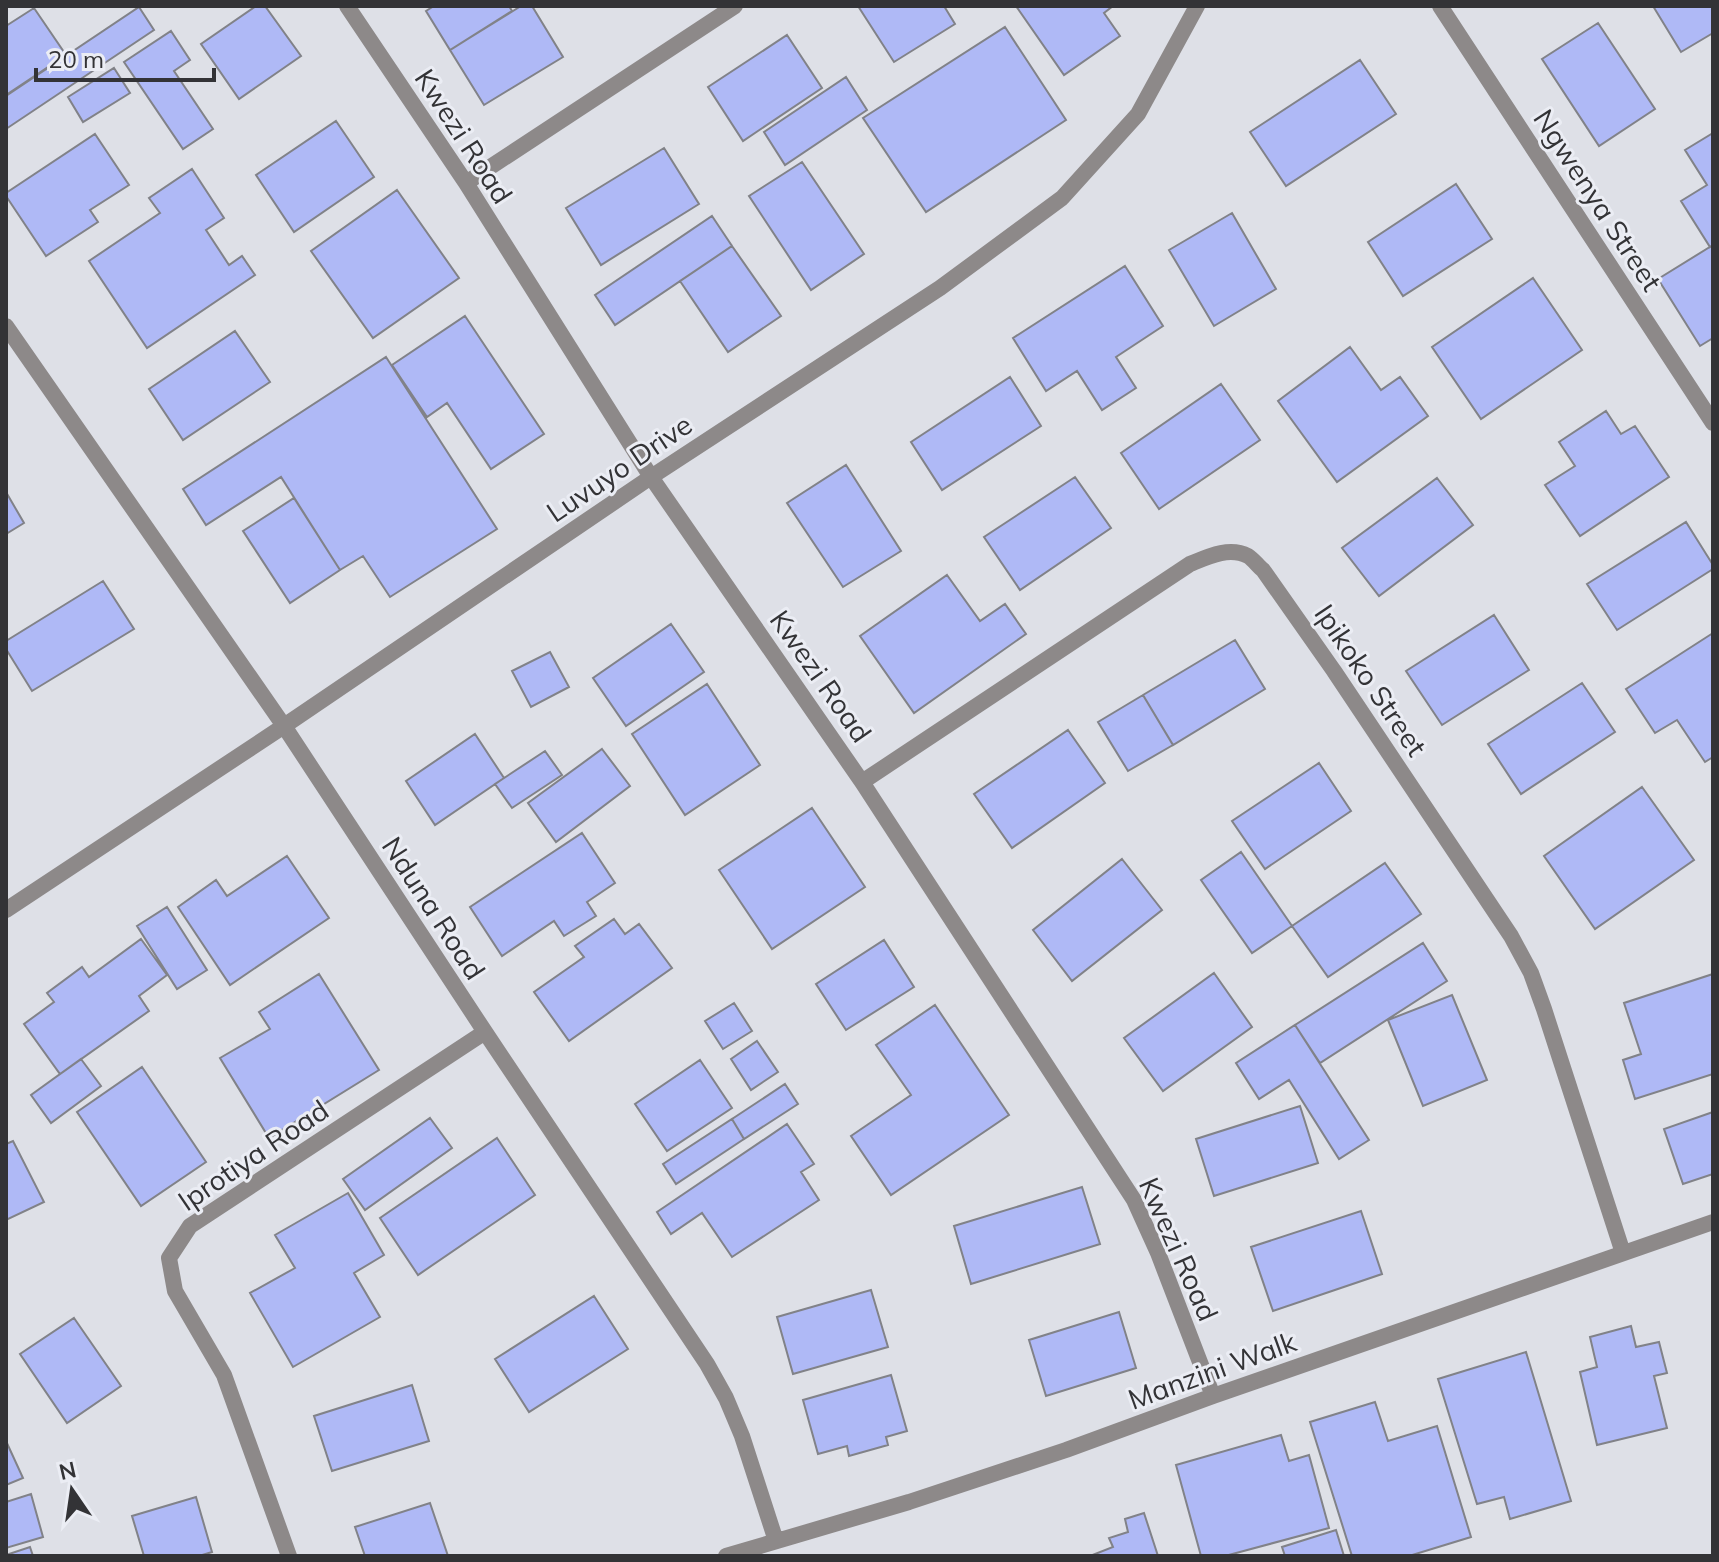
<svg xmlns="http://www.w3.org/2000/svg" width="1719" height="1562" viewBox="0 0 1719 1562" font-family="Mulish,sans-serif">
	<rect width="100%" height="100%" fill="#dee0e7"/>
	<path fill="#afb9f6" stroke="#818288" stroke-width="2" d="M 256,6 L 265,6 L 301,56 L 239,99 L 201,44 Z
		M 434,6 L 509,6 L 512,11 L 450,50 L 426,11 Z
		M 521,6 L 532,6 L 563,57 L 484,105 L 450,50 Z
		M 858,6 L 944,6 L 955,24 L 894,62 Z
		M 1016,6 L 1113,6 L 1104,13 L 1120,36 L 1064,75 Z
		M 1653,6 L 1713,6 L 1713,33 L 1681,52 Z
		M 139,7 L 154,30 L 6,129 L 6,96 Z
		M 34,8 L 66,55 L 6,95 L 6,26 Z
		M 1598,23 L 1655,109 L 1599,146 L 1542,59 Z
		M 1005,27 L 1066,120 L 926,212 L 863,118 Z
		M 171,31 L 190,60 L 174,71 L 213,129 L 183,149 L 124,62 Z
		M 787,35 L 822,88 L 743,141 L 708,87 Z
		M 1360,60 L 1396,114 L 1286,186 L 1250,132 Z
		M 114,68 L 130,93 L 83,122 L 68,97 Z
		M 846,77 L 867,110 L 785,165 L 764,132 Z
		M 336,121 L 374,177 L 294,232 L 256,175 Z
		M 1713,133 L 1713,245 L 1710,247 L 1681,201 L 1707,185 L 1685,150 Z
		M 95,134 L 129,185 L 90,210 L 98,222 L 46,256 L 6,196 L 6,193 Z
		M 664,148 L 699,204 L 601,265 L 566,208 Z
		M 802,162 L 864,254 L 811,290 L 749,196 Z
		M 192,169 L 224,218 L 206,230 L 229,265 L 242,256 L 255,275 L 147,348 L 89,261 L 160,213 L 149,198 Z
		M 1456,184 L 1492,239 L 1403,296 L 1368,242 Z
		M 397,190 L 459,278 L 373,338 L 311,251 Z
		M 1232,213 L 1276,289 L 1214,326 L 1169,250 Z
		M 712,216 L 732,246 L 615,325 L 595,295 Z
		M 1713,245 L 1713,338 L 1700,346 L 1658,279 Z
		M 732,246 L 781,316 L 728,352 L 680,281 Z
		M 1125,266 L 1163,326 L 1116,357 L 1136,388 L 1102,410 L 1077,371 L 1046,391 L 1013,338 Z
		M 1533,278 L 1582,350 L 1481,419 L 1432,347 Z
		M 465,316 L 544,434 L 491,469 L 447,403 L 427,417 L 392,365 Z
		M 235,331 L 270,382 L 183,440 L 149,389 Z
		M 1350,347 L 1381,390 L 1400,377 L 1428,416 L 1337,482 L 1278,401 Z
		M 386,357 L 497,529 L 390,597 L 363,556 L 340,570 L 281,477 L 206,525 L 183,489 Z
		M 1010,377 L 1041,426 L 942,490 L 911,442 Z
		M 1221,384 L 1260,440 L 1159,509 L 1121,453 Z
		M 1606,411 L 1621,434 L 1635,426 L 1669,477 L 1580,536 L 1545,485 L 1575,466 L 1559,442 Z
		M 846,465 L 901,551 L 843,587 L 787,503 Z
		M 1075,477 L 1111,528 L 1020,590 L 984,537 Z
		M 1437,478 L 1473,525 L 1379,596 L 1342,548 Z
		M 6,492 L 24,523 L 6,534 Z
		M 294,498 L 340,570 L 290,603 L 243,531 Z
		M 1686,522 L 1713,565 L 1713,569 L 1617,630 L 1587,584 Z
		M 947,575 L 980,621 L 1005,604 L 1026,634 L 914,713 L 860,636 Z
		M 103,581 L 134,629 L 32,691 L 6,649 L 6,641 Z
		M 1494,615 L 1529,670 L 1442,725 L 1406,671 Z
		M 671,624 L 704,672 L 626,726 L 593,678 Z
		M 1713,633 L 1713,757 L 1705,762 L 1677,720 L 1655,733 L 1626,689 Z
		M 1235,640 L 1265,689 L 1173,745 L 1143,695 Z
		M 550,652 L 569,687 L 531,707 L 512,671 Z
		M 1582,683 L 1615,732 L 1521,794 L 1488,744 Z
		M 707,684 L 760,765 L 685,815 L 632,734 Z
		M 1143,695 L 1173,745 L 1128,771 L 1098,722 Z
		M 1068,730 L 1105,783 L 1012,848 L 974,794 Z
		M 475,734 L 504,778 L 435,825 L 406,781 Z
		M 602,749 L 630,786 L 556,842 L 528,803 Z
		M 545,751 L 562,775 L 512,808 L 495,784 Z
		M 1319,763 L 1351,811 L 1265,869 L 1232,821 Z
		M 1642,787 L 1694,860 L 1595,929 L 1544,856 Z
		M 812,808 L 865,887 L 772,949 L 719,870 Z
		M 582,833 L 615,883 L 587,902 L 596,916 L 564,936 L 554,921 L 502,956 L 470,907 Z
		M 1241,852 L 1292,926 L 1252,953 L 1201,880 Z
		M 287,856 L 329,918 L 230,985 L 178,907 L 216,880 L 227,896 Z
		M 1122,859 L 1162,910 L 1072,981 L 1033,930 Z
		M 1385,863 L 1421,914 L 1328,977 L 1292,926 Z
		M 167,907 L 207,970 L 177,989 L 137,926 Z
		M 614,919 L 625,934 L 639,924 L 672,968 L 569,1041 L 534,992 L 584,957 L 575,946 Z
		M 141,939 L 167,975 L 139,996 L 149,1011 L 60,1074 L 24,1024 L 54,1002 L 47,993 L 82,967 L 89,977 Z
		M 884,940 L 914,987 L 846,1030 L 816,984 Z
		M 1423,943 L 1447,981 L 1320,1063 L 1295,1025 Z
		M 1214,973 L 1252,1027 L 1163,1091 L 1124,1038 Z
		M 319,974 L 379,1070 L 269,1138 L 220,1058 L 270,1029 L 259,1012 Z
		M 1713,974 L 1713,1074 L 1635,1099 L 1623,1060 L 1641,1054 L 1624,1003 Z
		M 1452,995 L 1487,1080 L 1423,1106 L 1388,1020 Z
		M 734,1003 L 752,1031 L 723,1049 L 705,1021 Z
		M 935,1005 L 1009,1115 L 891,1195 L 851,1136 L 911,1095 L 876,1045 Z
		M 1295,1025 L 1369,1140 L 1339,1159 L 1289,1080 L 1259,1099 L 1236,1063 Z
		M 757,1041 L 778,1072 L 751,1090 L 731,1059 Z
		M 81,1059 L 101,1086 L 51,1123 L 31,1095 Z
		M 700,1060 L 732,1108 L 667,1151 L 635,1104 Z
		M 142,1067 L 206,1162 L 141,1206 L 77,1112 Z
		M 785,1084 L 798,1104 L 744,1139 L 732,1119 Z
		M 1300,1106 L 1318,1163 L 1214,1196 L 1196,1139 Z
		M 1713,1112 L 1713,1174 L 1683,1184 L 1664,1129 Z
		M 430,1118 L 452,1148 L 365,1210 L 343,1179 Z
		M 732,1119 L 744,1139 L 676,1184 L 663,1164 Z
		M 787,1124 L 814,1164 L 801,1172 L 819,1200 L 732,1257 L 702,1213 L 671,1234 L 657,1212 Z
		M 497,1138 L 535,1195 L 418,1275 L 380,1218 Z
		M 13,1141 L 44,1202 L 6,1220 L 6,1144 Z
		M 1082,1187 L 1100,1244 L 971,1284 L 954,1226 Z
		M 348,1193 L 384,1255 L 354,1273 L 380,1317 L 293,1367 L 250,1293 L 295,1268 L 275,1235 Z
		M 1361,1211 L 1382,1274 L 1273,1311 L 1251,1247 Z
		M 871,1290 L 888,1347 L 793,1374 L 777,1317 Z
		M 594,1296 L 628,1349 L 529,1412 L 495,1359 Z
		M 1119,1312 L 1136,1368 L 1046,1396 L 1029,1340 Z
		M 74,1318 L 121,1386 L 67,1423 L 20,1354 Z
		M 1631,1326 L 1636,1347 L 1659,1342 L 1667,1373 L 1654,1376 L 1667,1428 L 1597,1445 L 1580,1372 L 1597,1367 L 1590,1337 Z
		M 1526,1352 L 1571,1501 L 1510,1519 L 1504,1497 L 1477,1504 L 1438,1379 Z
		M 891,1375 L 907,1431 L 886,1437 L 888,1445 L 849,1456 L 847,1446 L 818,1454 L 803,1400 Z
		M 412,1385 L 429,1441 L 332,1471 L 314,1416 Z
		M 1375,1402 L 1388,1441 L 1437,1426 L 1471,1537 L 1409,1556 L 1352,1556 L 1310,1422 Z
		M 1281,1435 L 1289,1461 L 1309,1455 L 1329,1528 L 1225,1556 L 1201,1556 L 1176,1465 Z
		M 6,1441 L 23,1478 L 6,1485 Z
		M 31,1494 L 43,1537 L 6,1548 L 6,1502 Z
		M 196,1497 L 212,1552 L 199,1556 L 144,1556 L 132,1516 Z
		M 430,1503 L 448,1556 L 365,1556 L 355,1527 Z
		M 1144,1513 L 1158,1556 L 1090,1556 L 1113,1547 L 1109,1538 L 1128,1532 L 1125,1519 Z
		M 1336,1530 L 1344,1556 L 1285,1556 L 1282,1547 Z
		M 30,1547 L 33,1556 L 6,1556 L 6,1555 Z"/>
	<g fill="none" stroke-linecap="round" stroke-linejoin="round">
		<path stroke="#8d8989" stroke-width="16" d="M 347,6 L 466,183 L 651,477 L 862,782 L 1134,1200 L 1158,1253 L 1213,1396
			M 1440,6 L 1713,423
			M 466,183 L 735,6
			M 6,326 L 284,726 L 485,1032 L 707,1364 L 726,1398 L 742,1436 L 776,1541
			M 862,782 L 1190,564 C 1207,557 1229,546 1248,556 C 1253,559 1258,566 1263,570 L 1334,671 L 1511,936 L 1531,973 L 1544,1009 L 1623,1253
			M 6,910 L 284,726 L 651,477 L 940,288 L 1062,198 L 1138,114 L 1197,6
			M 289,1556 L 224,1375 L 175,1291 L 169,1258 L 190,1226 L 485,1032
			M 726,1556 L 909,1502 L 1066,1450 L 1213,1396 L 1713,1222"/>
	</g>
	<g text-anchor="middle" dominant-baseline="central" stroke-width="6" stroke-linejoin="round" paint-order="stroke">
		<g font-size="28" fill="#333336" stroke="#ebedf4">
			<text transform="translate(464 136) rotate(57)">Kwezi Road</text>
			<text transform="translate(1598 200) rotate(57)">Ngwenya Street</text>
			<text transform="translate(619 468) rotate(-34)">Luvuyo Drive</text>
			<text transform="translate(821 676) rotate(55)">Kwezi Road</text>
			<text transform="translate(1371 680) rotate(56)">Ipikoko Street</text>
			<text transform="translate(434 908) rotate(57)">Nduna Road</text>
			<text transform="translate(253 1155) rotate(-34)">Iprotiya Road</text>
			<text transform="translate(1179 1249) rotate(66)">Kwezi Road</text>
			<text transform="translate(1212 1370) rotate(-20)">Manzini Walk</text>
		</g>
	</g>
	<rect width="1719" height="1562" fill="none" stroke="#333336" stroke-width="16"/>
	<g transform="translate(72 1490) rotate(347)" stroke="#ebedf4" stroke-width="6" paint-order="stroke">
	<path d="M0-6L14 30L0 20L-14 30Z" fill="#333336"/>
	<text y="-12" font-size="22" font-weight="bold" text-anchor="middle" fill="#333336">N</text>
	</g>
	<path d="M36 68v12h178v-12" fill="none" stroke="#333336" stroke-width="4"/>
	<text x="48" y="68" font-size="24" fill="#333336" stroke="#ebedf4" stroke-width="6" paint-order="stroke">20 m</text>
</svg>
